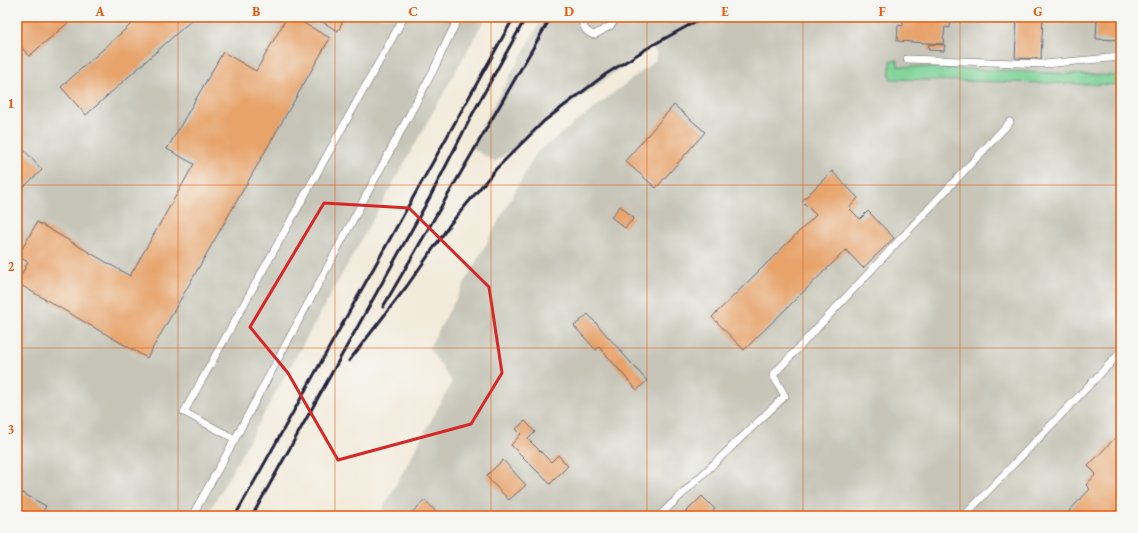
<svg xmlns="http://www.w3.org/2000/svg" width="1138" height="533" viewBox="0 0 1138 533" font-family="'EB Garamond',serif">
	<rect width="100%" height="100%" fill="#f6f6f2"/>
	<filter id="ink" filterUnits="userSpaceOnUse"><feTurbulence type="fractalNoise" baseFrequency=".025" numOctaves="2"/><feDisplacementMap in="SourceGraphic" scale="8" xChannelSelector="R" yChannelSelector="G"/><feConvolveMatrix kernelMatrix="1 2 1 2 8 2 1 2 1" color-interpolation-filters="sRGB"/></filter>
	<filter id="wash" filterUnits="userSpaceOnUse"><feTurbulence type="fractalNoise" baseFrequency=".012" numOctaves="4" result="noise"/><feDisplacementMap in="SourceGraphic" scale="16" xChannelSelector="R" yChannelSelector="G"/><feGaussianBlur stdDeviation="0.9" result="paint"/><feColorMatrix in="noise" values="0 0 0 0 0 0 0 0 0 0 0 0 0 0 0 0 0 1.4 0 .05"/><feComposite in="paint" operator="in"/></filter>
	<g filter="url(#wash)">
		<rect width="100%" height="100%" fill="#f3ebda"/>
		<path fill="#c6c5b8" d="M 17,17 L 486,17 L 207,516 L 17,516 Z
			M 543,17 L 1121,17 L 1121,516 L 379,516 L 452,382 L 429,348 L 536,153 L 655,61 L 657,54 L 651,45 L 495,162 L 470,147 Z"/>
		<path fill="#7dd296" stroke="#507a68" d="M 890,60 L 898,60 L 898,66 L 1118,76 L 1118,69 L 1121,69 L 1121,85 L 890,79 Z"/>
		<g id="blocks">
			<path fill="#e7a36b" d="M 17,17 L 75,17 L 29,56 L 17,42 Z
				M 139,17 L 195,17 L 86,115 L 61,87 Z
				M 287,17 L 293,17 L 330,38 L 147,358 L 17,283 L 28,262 L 18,256 L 37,222 L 130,276 L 194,164 L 167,149 L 223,52 L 256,71 Z
				M 313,17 L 345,17 L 338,31 Z
				M 903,17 L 951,17 L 950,28 L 945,27 L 943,44 L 897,41 L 898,25 L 903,26 Z
				M 1017,17 L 1043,17 L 1041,59 L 1015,58 Z
				M 1097,17 L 1121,17 L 1121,40 L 1096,39 Z
				M 929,44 L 945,45 L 944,51 L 928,50 Z
				M 674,105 L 705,132 L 656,188 L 625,161 Z
				M 24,150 L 42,170 L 17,193 L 17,156 Z
				M 832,171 L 858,198 L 849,208 L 860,219 L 868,211 L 894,238 L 863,268 L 846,250 L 744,350 L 712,317 L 816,215 L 802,201 Z
				M 620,206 L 634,218 L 625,228 L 611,217 Z
				M 588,314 L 647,381 L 637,390 L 599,347 L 596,350 L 574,326 Z
				M 525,421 L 535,432 L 528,439 L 551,462 L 558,455 L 568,466 L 550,484 L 511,445 L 521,434 L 516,429 Z
				M 1121,432 L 1121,516 L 1074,516 L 1069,511 L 1090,489 L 1086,485 L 1096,474 L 1088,466 Z
				M 503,460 L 526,485 L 509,500 L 486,476 Z
				M 17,490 L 46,506 L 41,516 L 17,516 Z
				M 702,496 L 715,509 L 708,516 L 687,516 L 685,513 Z
				M 425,500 L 440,516 L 408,516 Z"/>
		</g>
	</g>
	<g filter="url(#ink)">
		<use href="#blocks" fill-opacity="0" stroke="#6b6873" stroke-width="1"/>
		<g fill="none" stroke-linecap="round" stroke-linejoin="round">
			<g stroke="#6b6873" stroke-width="8">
				<path id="service" d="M 582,17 C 582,26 585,32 594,35 L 610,26 L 618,17
					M 907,59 L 1044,64 L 1121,57
					M 235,439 L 184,412 L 404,17
					M 192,516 L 235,439 L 433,71 L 448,39 L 459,17
					M 659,516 L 785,396 L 773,375 L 1010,122
					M 964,516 L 1121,352"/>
			</g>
			<use href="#service" stroke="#fff" stroke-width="7"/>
			<path stroke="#22223b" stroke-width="3" d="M 383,307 L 551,17
				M 349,361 L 407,286 L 451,223 L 496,169 L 544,121 L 606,74 L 651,46 L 704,17
				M 235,516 L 514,17
				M 252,516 L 430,197 L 472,115 L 526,17"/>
		</g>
	</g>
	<path fill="none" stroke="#d62828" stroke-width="3" stroke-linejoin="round" d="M 324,203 L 409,208 L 489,287 L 502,373 L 471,424 L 338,460 L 288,373 L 250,327 Z"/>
	<path fill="none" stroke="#e8590c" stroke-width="1" stroke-opacity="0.55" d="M 178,17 L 178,516M 335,17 L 335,516M 491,17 L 491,516M 647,17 L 647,516M 803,17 L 803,516M 960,17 L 960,516M 17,185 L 1121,185M 17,348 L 1121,348"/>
	<rect width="1138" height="533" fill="none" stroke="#f6f6f2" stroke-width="44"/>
	<rect x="22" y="22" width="1094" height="489" fill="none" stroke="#e8590c" stroke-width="1.5"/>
	<g font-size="13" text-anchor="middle" font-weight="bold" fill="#e8590c">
		<text x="100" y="16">A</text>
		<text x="256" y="16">B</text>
		<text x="413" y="16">C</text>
		<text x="569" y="16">D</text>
		<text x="725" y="16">E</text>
		<text x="882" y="16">F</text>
		<text x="1038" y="16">G</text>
		<text x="11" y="108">1</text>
		<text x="11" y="271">2</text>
		<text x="11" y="434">3</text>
	</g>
</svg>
